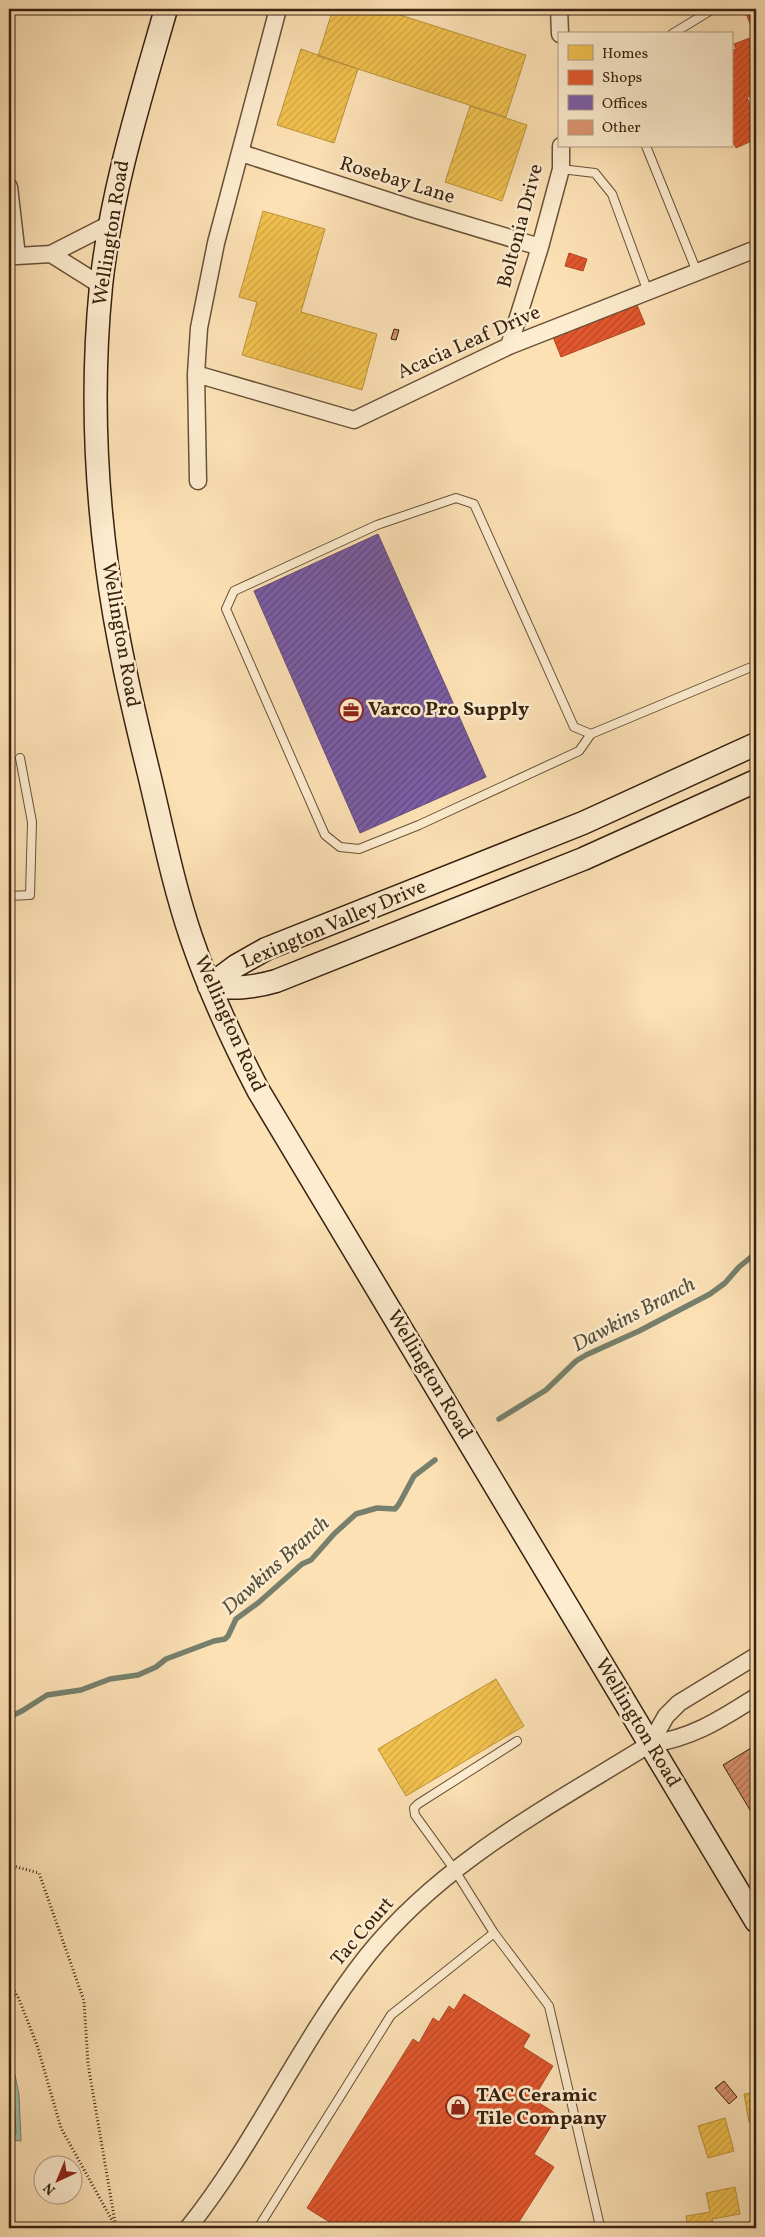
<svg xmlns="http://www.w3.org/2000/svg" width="765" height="2237" viewBox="0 0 765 2237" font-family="Vollkorn,serif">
	<defs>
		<pattern id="homes-hatch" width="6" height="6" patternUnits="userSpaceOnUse" patternTransform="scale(1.25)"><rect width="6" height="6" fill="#f2c14e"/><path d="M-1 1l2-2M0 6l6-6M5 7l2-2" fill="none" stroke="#d0a643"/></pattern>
		<pattern id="shops-hatch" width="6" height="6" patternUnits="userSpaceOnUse" patternTransform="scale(1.25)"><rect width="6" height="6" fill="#e4572e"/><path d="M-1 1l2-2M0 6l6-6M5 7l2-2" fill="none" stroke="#ba4826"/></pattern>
		<pattern id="offices-hatch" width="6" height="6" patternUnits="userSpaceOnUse" patternTransform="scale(1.25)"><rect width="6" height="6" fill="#7b5ea7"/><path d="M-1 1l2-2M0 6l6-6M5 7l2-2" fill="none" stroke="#60497e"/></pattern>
		<pattern id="building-hatch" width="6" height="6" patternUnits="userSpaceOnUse" patternTransform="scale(1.25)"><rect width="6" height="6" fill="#dc9471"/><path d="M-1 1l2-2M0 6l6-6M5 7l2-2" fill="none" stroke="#b3785b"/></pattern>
	</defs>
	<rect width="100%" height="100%" fill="#fce1b5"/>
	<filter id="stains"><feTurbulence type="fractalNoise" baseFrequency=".004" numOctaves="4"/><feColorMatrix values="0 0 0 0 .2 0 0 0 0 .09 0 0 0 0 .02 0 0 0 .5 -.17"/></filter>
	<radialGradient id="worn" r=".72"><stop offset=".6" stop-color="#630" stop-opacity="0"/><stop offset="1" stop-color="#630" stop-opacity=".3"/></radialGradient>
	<path fill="#9fbeab" stroke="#76806d" d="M 9,2045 L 19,2095 L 21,2141 L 9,2140 Z"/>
	<path fill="url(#homes-hatch)" stroke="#ba913b" d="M 333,9 L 381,9 L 526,55 L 506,117 L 318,56 Z
		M 301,49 L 358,69 L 334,143 L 277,125 Z
		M 470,106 L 527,125 L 502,201 L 445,182 Z
		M 263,211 L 325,229 L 301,312 L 377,334 L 362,390 L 242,355 L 257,302 L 239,297 Z
		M 496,1679 L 524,1726 L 406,1796 L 378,1749 Z
		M 756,2092 L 756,2120 L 749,2122 L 744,2094 Z
		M 725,2118 L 734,2151 L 708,2158 L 698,2126 Z
		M 735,2187 L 740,2214 L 712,2219 L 714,2228 L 688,2228 L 686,2216 L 710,2212 L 706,2193 Z"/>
	<path fill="url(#shops-hatch)" stroke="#b04725" d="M 750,9 L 756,9 L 756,108 L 755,108 L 750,96 L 747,97 L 756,121 L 756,139 L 736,148 L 731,137 L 731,72 L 733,71 L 731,51 L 736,49 L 734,44 L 755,36 L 745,11 Z
		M 569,253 L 587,259 L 583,271 L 565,266 Z
		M 637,305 L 645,324 L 561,357 L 553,337 Z
		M 464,1994 L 530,2035 L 523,2047 L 553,2066 L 533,2099 L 558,2115 L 534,2154 L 554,2167 L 515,2228 L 339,2228 L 307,2208 L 413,2039 L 419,2043 L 433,2018 L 439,2022 L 449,2006 L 454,2010 Z"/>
	<path fill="url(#offices-hatch)" stroke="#674c79" d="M 378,534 L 486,777 L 360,833 L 254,591 Z"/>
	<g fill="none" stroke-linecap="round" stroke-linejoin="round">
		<path stroke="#6c705d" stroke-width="1" d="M 9,2070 L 14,2095 L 16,2133 L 14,2136 L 9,2136"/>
		<path stroke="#76806d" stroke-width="5.5" d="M 499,1419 L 546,1390 L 576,1361 L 586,1355 L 639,1331 L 710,1294 L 725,1283 L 739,1267 L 756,1253
			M 9,1717 L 22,1711 L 47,1695 L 81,1690 L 110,1679 L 138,1675 L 156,1667 L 166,1659 L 214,1641 L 225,1639 L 228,1636 L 236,1619 L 258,1603 L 302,1564 L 311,1560 L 334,1534 L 356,1514 L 377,1508 L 395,1509 L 399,1504 L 414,1476 L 435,1460"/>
	</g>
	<path fill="url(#building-hatch)" stroke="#38220f" d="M 394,329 L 399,330 L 396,340 L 391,339 Z
		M 756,1745 L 756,1820 L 723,1765 Z
		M 724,2081 L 737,2097 L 729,2104 L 715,2088 Z"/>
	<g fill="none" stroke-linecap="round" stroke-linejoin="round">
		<g stroke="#695238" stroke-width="10">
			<path id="lane" d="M 672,34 L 713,9
				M 646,146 L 697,272
				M 561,169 L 595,173 L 612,194 L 648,292
				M 591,734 L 574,727 L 474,504 L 456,498 L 377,525 L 234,591 L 226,609 L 325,835 L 340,847 L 359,849 L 419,825 L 579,751 L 591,734 L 756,665
				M 9,896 L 30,895 L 32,822 L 20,758
				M 517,1741 L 418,1804 L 414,1808 L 415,1815 L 454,1869 L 494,1933 L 549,2006 L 600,2226 L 598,2228
				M 258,2228 L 391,2015 L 494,1933"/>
		</g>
		<g stroke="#695238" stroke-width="19">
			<path id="street" d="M 559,9 L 560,34
				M 241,153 L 417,210 L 540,247
				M 9,187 L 17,256 L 51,254
				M 102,286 L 51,254 L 110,224
				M 509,346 L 540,247 L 561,169 L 561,146
				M 196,374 L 354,420 L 509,346 L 756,249
				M 198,481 L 196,374 L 199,328 L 216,243 L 278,9
				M 650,1744 L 666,1716 L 679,1703 L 756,1656
				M 188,2228 C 256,2143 300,2041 367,1956 C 442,1862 550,1806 650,1744 C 693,1738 721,1719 756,1697"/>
		</g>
		<g stroke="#38220f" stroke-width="25">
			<path id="secondary" d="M 166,9 C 140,100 111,191 101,286 C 92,377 95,476 107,566 C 116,636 132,705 149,774 C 162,828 173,884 191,937 C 209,990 232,1040 258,1090 L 756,1921
				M 209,986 L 236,966 L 266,949 L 583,823 L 756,744
				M 209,986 C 233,989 252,988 276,981 L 583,859 L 756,781"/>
		</g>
		<path stroke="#38220f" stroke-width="3" stroke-dasharray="1 2.5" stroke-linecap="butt" d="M 9,1865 L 39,1873 L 84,2001 L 88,2064 L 116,2228
			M 9,1982 L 19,1999 L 37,2045 L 61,2128 L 113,2222"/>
		<use href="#lane" stroke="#fdeccf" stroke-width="8"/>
		<use href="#street" stroke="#fdeccf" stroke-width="16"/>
		<use href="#secondary" stroke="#fdeccf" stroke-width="22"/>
	</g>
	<defs>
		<g id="office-ring" transform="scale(1.25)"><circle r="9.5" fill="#fdeccf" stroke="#8f2418" stroke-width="1.5"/><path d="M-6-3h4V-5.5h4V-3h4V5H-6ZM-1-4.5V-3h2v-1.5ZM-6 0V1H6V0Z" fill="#8f2418"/></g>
		<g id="shop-ring" transform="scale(1.25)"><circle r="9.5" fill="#fdeccf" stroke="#8f2418" stroke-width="1.5"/><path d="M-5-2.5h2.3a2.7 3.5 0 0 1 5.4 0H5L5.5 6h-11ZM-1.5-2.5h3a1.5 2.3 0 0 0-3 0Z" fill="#8f2418"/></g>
	</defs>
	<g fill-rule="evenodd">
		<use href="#office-ring" x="351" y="710"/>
		<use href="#shop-ring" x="458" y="2107"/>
	</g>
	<g text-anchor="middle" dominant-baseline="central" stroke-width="5" stroke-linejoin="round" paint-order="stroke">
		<g font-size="20" fill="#38220f" stroke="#fdeccf">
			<text transform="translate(397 181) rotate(17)">Rosebay Lane</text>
			<text transform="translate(521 226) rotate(-75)">Boltonia Drive</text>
			<text transform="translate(112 233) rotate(-81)">Wellington Road</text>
			<text transform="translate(469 343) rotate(-24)">Acacia Leaf Drive</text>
			<text transform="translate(120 635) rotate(80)">Wellington Road</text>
			<text transform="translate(334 925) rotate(-23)">Lexington Valley Drive</text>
			<text transform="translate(229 1024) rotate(66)">Wellington Road</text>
			<text transform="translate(429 1375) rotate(59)">Wellington Road</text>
			<text transform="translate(637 1723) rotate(59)">Wellington Road</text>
			<text transform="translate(363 1932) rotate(-49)">Tac Court</text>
		</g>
		<g font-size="20" font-weight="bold" fill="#38220f" stroke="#fdeccf" text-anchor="start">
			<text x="368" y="710">Varco Pro Supply</text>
			<text x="476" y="2096">TAC Ceramic<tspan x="476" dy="23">Tile Company</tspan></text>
		</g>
		<g font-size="21" font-style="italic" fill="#57513e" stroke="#fdeccf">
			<text transform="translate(634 1315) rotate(-28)">Dawkins Branch</text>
			<text transform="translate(276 1566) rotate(-42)">Dawkins Branch</text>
		</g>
	</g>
	<rect width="765" height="2237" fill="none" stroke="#fce1b5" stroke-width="30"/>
	<rect x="10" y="10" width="745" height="2217" fill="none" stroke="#38220f" stroke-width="2.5"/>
	<rect x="15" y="15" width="735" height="2207" fill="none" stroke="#38220f"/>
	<rect x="558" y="32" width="175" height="115" fill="#fdeccf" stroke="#ae9b82"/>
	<rect x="568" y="45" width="25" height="15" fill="#f2c14e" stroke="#ae9b82"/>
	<text x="602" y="58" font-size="15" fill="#38220f">Homes</text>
	<rect x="568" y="70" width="25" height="15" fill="#e4572e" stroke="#ae9b82"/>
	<text x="602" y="82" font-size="15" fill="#38220f">Shops</text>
	<rect x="568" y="95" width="25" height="15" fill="#7b5ea7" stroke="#ae9b82"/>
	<text x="602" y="108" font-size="15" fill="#38220f">Offices</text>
	<rect x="568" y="120" width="25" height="15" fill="#dc9471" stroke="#ae9b82"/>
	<text x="602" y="132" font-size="15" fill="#38220f">Other</text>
	<g transform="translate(58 2180) rotate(224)"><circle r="24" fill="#fdeccf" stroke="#ae9b82"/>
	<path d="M0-4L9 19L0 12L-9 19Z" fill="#8f2418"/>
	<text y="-8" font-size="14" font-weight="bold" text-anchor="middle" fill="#38220f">N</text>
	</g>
	<rect width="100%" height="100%" filter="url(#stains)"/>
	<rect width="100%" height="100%" fill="url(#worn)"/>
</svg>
